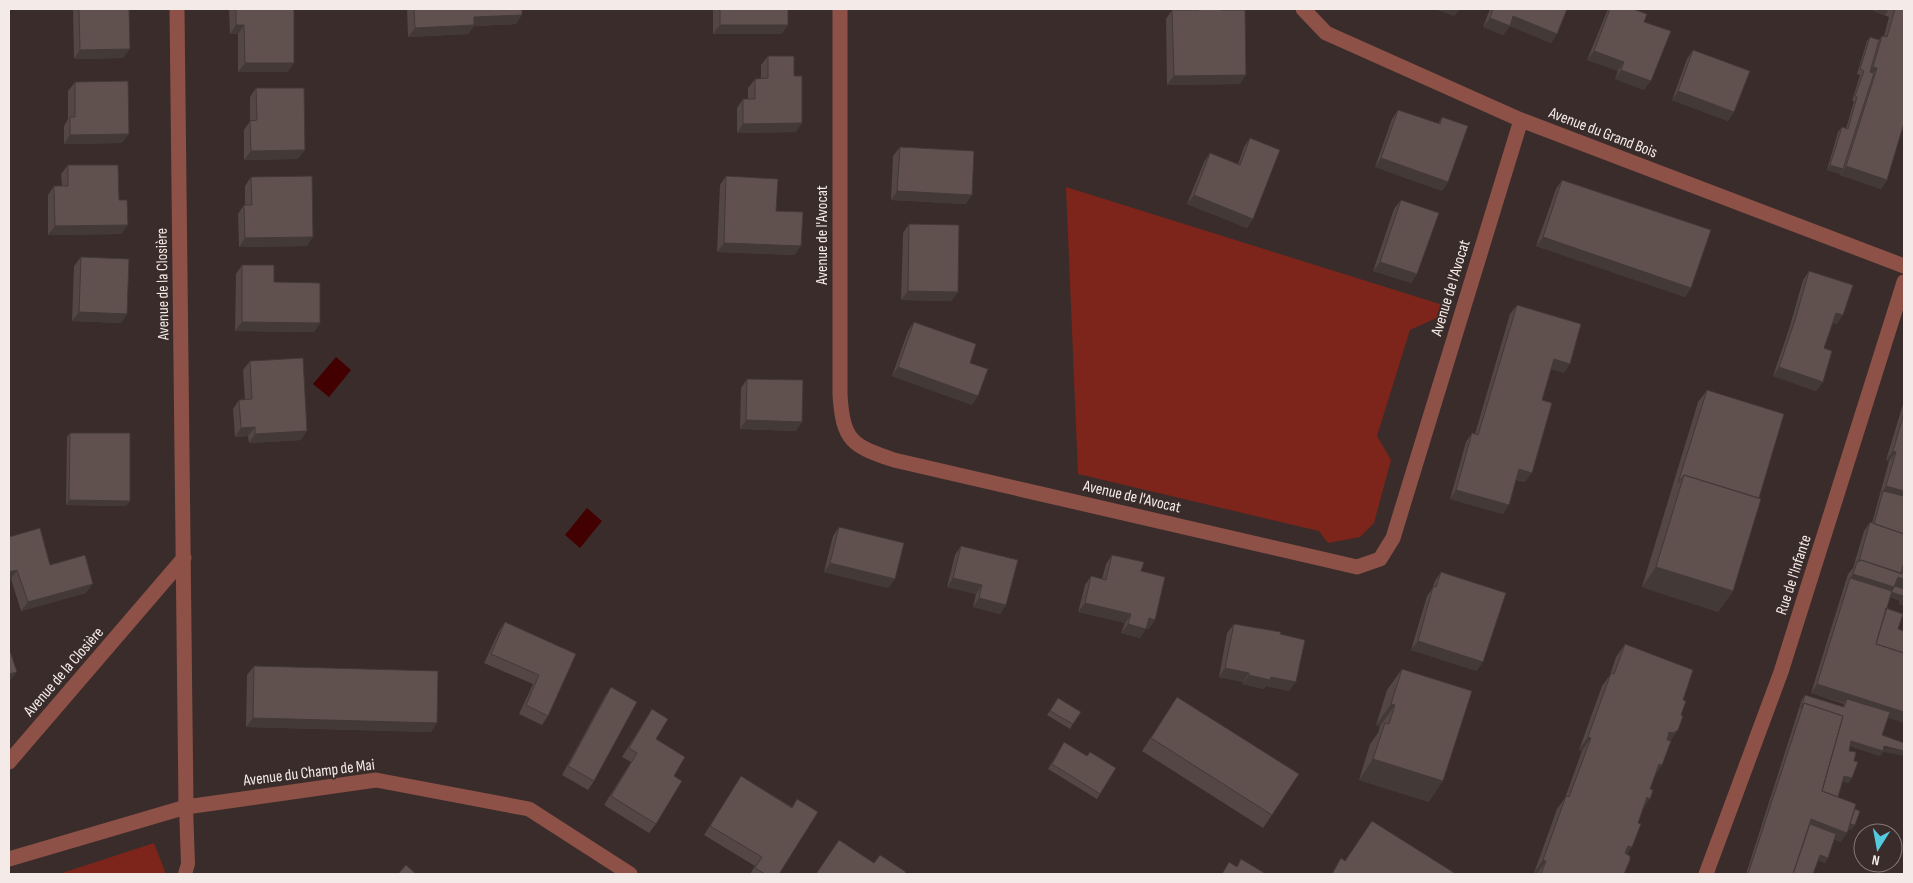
<svg xmlns="http://www.w3.org/2000/svg" width="1913" height="883" viewBox="0 0 1913 883" font-family="'Sofia Sans Condensed',sans-serif">
	<rect width="100%" height="100%" fill="#392c2a"/>
	<path fill="#7d251a" d="M 1066,187 L 1446,306 L 1443,315 L 1410,330 L 1377,436 L 1391,460 L 1374,523 L 1360,537 L 1328,543 L 1319,531 L 1078,474 Z
		M 154,843 L 166,874 L 59,874 Z"/>
	<path fill="#430000" d="M 336,357 L 351,370 L 329,397 L 313,384 Z
		M 587,508 L 602,521 L 580,548 L 565,535 Z"/>
	<g fill="none" stroke-linecap="round" stroke-linejoin="round">
		<path stroke="#8d5147" stroke-width="14" d="M 185,874 L 188,864 L 186,807"/>
		<path stroke="#8d5147" stroke-width="15" d="M 177,9 L 186,807
			M 840,9 L 840,395 C 843,441 852,446 894,460 L 1357,567 L 1380,559 L 1393,538 L 1521,120
			M 1303,9 L 1326,33 L 1521,120 L 1904,266
			M 9,762 L 184,558
			M 9,859 L 186,807 L 376,780 L 529,809 L 630,874
			M 1706,874 L 1781,672 L 1904,282"/>
	</g>
	<path fill="#534644" d="M 73,9 L 129,9 L 123,58 L 74,59 Z
		M 230,9 L 294,9 L 288,72 L 238,72 L 238,34 L 230,34 L 229,10 Z
		M 407,9 L 522,9 L 516,24 L 474,26 L 468,34 L 408,37 Z
		M 713,9 L 788,9 L 788,25 L 781,34 L 713,34 Z
		M 1194,9 L 1221,9 L 1240,84 L 1167,85 L 1166,19 L 1172,10 L 1194,10 Z
		M 1490,9 L 1567,9 L 1557,34 L 1551,43 L 1510,26 L 1503,35 L 1483,27 Z
		M 1608,9 L 1633,9 L 1644,22 L 1644,90 L 1615,79 L 1618,71 L 1587,60 Z
		M 1874,9 L 1904,9 L 1887,180 L 1881,189 L 1840,175 L 1840,174 L 1827,170 L 1838,132 L 1842,127 L 1846,129 L 1854,101 L 1852,101 L 1860,75 L 1857,74 L 1867,41 L 1870,37 L 1879,40 L 1882,36 L 1884,36 L 1889,17 L 1873,11 Z
		M 1693,50 L 1734,112 L 1728,121 L 1672,100 L 1687,59 Z
		M 768,56 L 796,132 L 737,133 L 737,108 L 743,99 L 748,99 L 748,88 L 755,79 L 761,79 L 761,65 Z
		M 75,82 L 122,143 L 64,144 L 64,126 L 68,119 L 68,91 Z
		M 256,88 L 298,159 L 244,160 L 244,130 L 250,121 L 250,97 Z
		M 1398,110 L 1438,124 L 1442,117 L 1448,182 L 1442,191 L 1375,167 L 1392,119 Z
		M 1250,138 L 1253,219 L 1247,228 L 1187,204 L 1204,162 L 1210,153 L 1238,164 L 1244,147 Z
		M 900,147 L 966,204 L 891,200 L 893,156 Z
		M 68,165 L 119,200 L 128,225 L 121,234 L 48,235 L 48,195 L 54,186 L 62,186 L 61,174 Z
		M 726,176 L 795,255 L 717,252 L 720,185 Z
		M 251,177 L 307,246 L 239,247 L 238,214 L 244,205 L 245,205 L 245,186 Z
		M 1562,180 L 1691,288 L 1685,297 L 1536,246 L 1556,189 Z
		M 1401,200 L 1417,274 L 1411,283 L 1373,271 L 1394,209 Z
		M 909,224 L 958,292 L 951,301 L 901,300 L 903,233 Z
		M 81,257 L 127,314 L 121,323 L 72,321 L 74,266 Z
		M 242,265 L 274,282 L 320,323 L 314,332 L 235,331 L 236,274 Z
		M 1809,271 L 1837,324 L 1833,323 L 1824,348 L 1823,382 L 1816,391 L 1773,376 L 1789,329 L 1803,280 Z
		M 1517,305 L 1564,373 L 1551,369 L 1542,400 L 1525,482 L 1516,480 L 1503,514 L 1450,499 L 1466,442 L 1472,433 L 1475,434 L 1510,314 Z
		M 914,322 L 970,363 L 972,405 L 892,376 L 908,331 Z
		M 250,361 L 301,440 L 249,443 L 248,436 L 235,437 L 233,409 L 239,400 L 245,400 L 243,370 Z
		M 747,379 L 802,422 L 796,431 L 740,429 L 741,388 Z
		M 1707,390 L 1759,498 L 1733,591 L 1718,612 L 1642,587 L 1698,402 Z
		M 1904,401 L 1904,606 L 1899,604 L 1900,601 L 1890,597 L 1886,608 L 1898,629 L 1888,718 L 1882,735 L 1883,752 L 1880,756 L 1850,746 L 1849,751 L 1854,761 L 1852,778 L 1848,783 L 1843,781 L 1838,797 L 1855,809 L 1855,825 L 1851,830 L 1849,829 L 1841,842 L 1834,839 L 1828,858 L 1825,863 L 1818,860 L 1813,874 L 1746,874 L 1802,699 L 1805,695 L 1843,707 L 1844,704 L 1811,693 L 1848,574 L 1853,568 L 1864,531 L 1870,522 L 1872,523 L 1889,461 L 1886,460 Z
		M 70,433 L 130,501 L 126,506 L 66,505 L 67,437 Z
		M 839,527 L 895,579 L 888,588 L 824,572 L 833,536 Z
		M 9,537 L 50,565 L 86,593 L 21,611 L 11,579 L 9,579 Z
		M 961,546 L 1006,605 L 1000,614 L 973,607 L 976,594 L 947,587 L 955,555 Z
		M 1112,555 L 1141,571 L 1149,629 L 1146,628 L 1140,638 L 1121,633 L 1125,623 L 1078,612 L 1085,585 L 1091,576 L 1102,579 L 1106,564 Z
		M 1441,572 L 1477,671 L 1411,650 L 1427,596 L 1432,589 L 1435,581 Z
		M 505,622 L 576,654 L 548,716 L 542,725 L 519,714 L 533,684 L 484,663 L 499,631 Z
		M 1234,624 L 1280,634 L 1289,691 L 1266,686 L 1264,689 L 1242,684 L 1243,682 L 1219,677 L 1227,633 Z
		M 1625,644 L 1683,700 L 1678,730 L 1670,741 L 1662,765 L 1655,775 L 1638,823 L 1627,854 L 1624,874 L 1537,874 L 1534,873 L 1557,809 L 1565,798 L 1582,751 L 1579,750 L 1602,686 L 1610,675 L 1616,657 Z
		M 254,666 L 431,732 L 246,727 L 247,675 Z
		M 1402,669 L 1429,802 L 1359,780 L 1370,744 L 1378,733 L 1380,726 L 1376,725 L 1387,690 Z
		M 611,687 L 594,781 L 588,790 L 562,775 L 605,696 Z
		M 1177,697 L 1272,815 L 1263,828 L 1142,751 Z
		M 1058,698 L 1073,724 L 1070,729 L 1047,715 Z
		M 652,709 L 656,739 L 674,776 L 656,824 L 649,833 L 604,805 L 631,762 L 622,757 Z
		M 1064,742 L 1100,794 L 1097,799 L 1048,769 Z
		M 741,776 L 792,807 L 797,799 L 779,874 L 750,874 L 755,866 L 704,835 Z"/>
	<path fill="#433937" d="M 1434,9 L 1460,9 L 1454,16 Z
		M 1875,9 L 1882,9 L 1888,11 L 1885,15 L 1873,11 Z
		M 522,15 L 516,24 L 474,26 L 468,34 L 408,37 L 415,28 L 474,17 Z
		M 1513,16 L 1557,34 L 1551,43 L 1510,26 L 1503,35 L 1483,27 L 1490,18 Z
		M 236,25 L 244,25 L 238,34 L 230,34 Z
		M 720,25 L 788,25 L 781,34 L 713,34 Z
		M 130,49 L 123,58 L 74,59 L 80,50 Z
		M 1594,51 L 1624,62 L 1618,71 L 1587,60 Z
		M 245,63 L 294,63 L 288,72 L 238,72 Z
		M 1873,67 L 1877,68 L 1871,77 L 1866,76 Z
		M 1621,70 L 1651,81 L 1644,90 L 1615,79 Z
		M 1246,75 L 1240,84 L 1167,85 L 1174,76 Z
		M 1678,91 L 1734,112 L 1728,121 L 1672,100 Z
		M 802,123 L 796,132 L 737,133 L 743,124 Z
		M 129,134 L 122,143 L 64,144 L 70,135 Z
		M 305,150 L 298,159 L 244,160 L 251,151 Z
		M 1381,158 L 1448,182 L 1442,191 L 1375,167 Z
		M 1830,165 L 1843,169 L 1840,174 L 1827,170 Z
		M 1846,166 L 1887,180 L 1881,189 L 1840,175 Z
		M 897,191 L 972,195 L 966,204 L 891,200 Z
		M 1194,195 L 1253,219 L 1247,228 L 1187,204 Z
		M 128,225 L 121,234 L 48,235 L 55,226 Z
		M 313,237 L 307,246 L 239,247 L 245,238 Z
		M 1543,237 L 1691,288 L 1685,297 L 1536,246 Z
		M 724,243 L 801,246 L 795,255 L 717,252 Z
		M 1380,262 L 1417,274 L 1411,283 L 1373,271 Z
		M 908,291 L 958,292 L 951,301 L 901,300 Z
		M 79,312 L 127,314 L 121,323 L 72,321 Z
		M 1836,313 L 1843,315 L 1837,324 L 1829,322 Z
		M 242,322 L 320,323 L 314,332 L 235,331 Z
		M 1554,359 L 1570,364 L 1564,373 L 1548,368 Z
		M 898,367 L 978,396 L 972,405 L 892,376 Z
		M 1779,367 L 1823,382 L 1816,391 L 1773,376 Z
		M 746,420 L 802,422 L 796,431 L 740,429 Z
		M 255,427 L 248,436 L 235,437 L 241,428 Z
		M 307,431 L 301,440 L 249,443 L 255,434 Z
		M 1893,451 L 1896,452 L 1889,461 L 1886,460 Z
		M 1519,469 L 1532,473 L 1525,482 L 1513,478 Z
		M 1886,486 L 1904,491 L 1904,501 L 1883,491 L 1880,495 Z
		M 1456,490 L 1509,505 L 1503,514 L 1450,499 Z
		M 69,500 L 130,501 L 126,506 L 66,505 Z
		M 830,563 L 895,579 L 888,588 L 824,572 Z
		M 1858,564 L 1904,579 L 1904,595 L 1900,601 L 1888,596 L 1850,578 L 1853,574 Z
		M 1656,567 L 1733,591 L 1718,612 L 1642,587 Z
		M 17,570 L 11,579 L 9,579 L 9,572 Z
		M 953,578 L 982,585 L 976,594 L 947,587 Z
		M 93,584 L 86,593 L 21,611 L 28,602 Z
		M 979,598 L 1006,605 L 1000,614 L 973,607 Z
		M 1902,599 L 1904,600 L 1904,606 L 1899,604 Z
		M 1085,603 L 1131,614 L 1125,623 L 1078,612 Z
		M 1149,618 L 1155,620 L 1149,629 L 1142,627 Z
		M 1128,624 L 1146,629 L 1140,638 L 1121,633 Z
		M 1418,641 L 1483,662 L 1477,671 L 1411,650 Z
		M 1225,668 L 1249,673 L 1243,682 L 1219,677 Z
		M 17,672 L 10,681 L 9,681 L 9,674 Z
		M 1249,675 L 1271,677 L 1296,682 L 1289,691 L 1266,686 L 1264,689 L 1242,684 Z
		M 1817,684 L 1904,712 L 1904,723 L 1845,704 L 1847,699 L 1844,703 L 1811,693 Z
		M 1391,704 L 1395,705 L 1380,726 L 1376,725 Z
		M 253,718 L 437,723 L 431,732 L 246,727 Z
		M 1678,730 L 1669,743 L 1660,745 L 1669,732 Z
		M 1588,737 L 1591,738 L 1582,751 L 1579,750 Z
		M 1851,741 L 1904,751 L 1904,756 L 1883,752 L 1880,756 L 1848,745 Z
		M 1373,759 L 1443,781 L 1429,802 L 1359,780 Z
		M 1659,764 L 1662,765 L 1653,778 Z
		M 1844,776 L 1852,778 L 1848,783 L 1841,781 Z
		M 1647,797 L 1650,799 L 1641,812 Z
		M 1811,819 L 1847,833 L 1841,842 L 1807,829 Z
		M 1849,824 L 1855,825 L 1851,830 L 1846,828 Z
		M 1628,846 L 1632,847 L 1623,860 Z
		M 1820,855 L 1828,858 L 1825,863 L 1817,860 Z
		M 1543,860 L 1546,861 L 1537,874 L 1534,873 Z"/>
	<path fill="#60514f" stroke="#433937" d="M 79,9 L 129,9 L 130,49 L 80,50 Z
		M 236,9 L 294,9 L 294,63 L 245,63 L 244,25 L 236,25 Z
		M 414,9 L 522,9 L 522,15 L 474,17 L 474,25 L 415,28 Z
		M 720,9 L 788,9 L 788,25 L 720,25 Z
		M 1199,9 L 1221,9 L 1221,10 L 1245,10 L 1246,75 L 1174,76 L 1172,10 L 1199,10 Z
		M 1493,9 L 1567,9 L 1557,34 L 1513,16 L 1510,26 L 1490,18 Z
		M 1610,9 L 1633,9 L 1647,14 L 1644,22 L 1671,31 L 1651,81 L 1621,70 L 1624,62 L 1594,51 Z
		M 1895,9 L 1904,9 L 1904,123 L 1887,180 L 1846,166 L 1877,68 L 1873,67 L 1882,36 L 1887,37 Z
		M 1870,37 L 1879,40 L 1870,72 L 1874,73 L 1843,169 L 1830,165 L 1842,127 L 1848,129 L 1857,97 L 1855,96 L 1864,71 L 1860,69 Z
		M 1693,50 L 1750,71 L 1734,112 L 1678,91 Z
		M 768,56 L 794,56 L 794,76 L 802,76 L 802,123 L 743,124 L 743,99 L 755,99 L 755,79 L 768,78 Z
		M 128,81 L 129,134 L 70,135 L 70,117 L 75,117 L 75,82 Z
		M 256,88 L 304,88 L 305,150 L 251,151 L 250,121 L 257,120 Z
		M 1398,110 L 1440,124 L 1442,117 L 1468,126 L 1448,182 L 1381,158 Z
		M 1250,138 L 1280,150 L 1253,219 L 1194,195 L 1210,153 L 1240,165 Z
		M 900,147 L 974,151 L 972,195 L 897,191 Z
		M 68,165 L 118,165 L 119,200 L 127,200 L 128,225 L 55,226 L 54,186 L 68,186 Z
		M 312,176 L 313,237 L 245,238 L 244,205 L 252,205 L 251,177 Z
		M 726,176 L 778,179 L 776,211 L 803,212 L 801,246 L 724,243 Z
		M 1562,180 L 1711,230 L 1691,288 L 1543,237 Z
		M 1401,200 L 1439,213 L 1417,274 L 1380,262 Z
		M 909,224 L 959,225 L 958,292 L 908,291 Z
		M 81,257 L 129,259 L 127,314 L 79,312 Z
		M 242,265 L 274,265 L 274,282 L 320,283 L 320,323 L 242,322 Z
		M 1809,271 L 1853,285 L 1843,315 L 1836,313 L 1824,348 L 1832,351 L 1823,382 L 1779,367 L 1795,320 Z
		M 1517,305 L 1581,324 L 1570,364 L 1554,359 L 1542,400 L 1552,403 L 1532,473 L 1519,469 L 1509,505 L 1456,490 L 1472,433 L 1478,435 Z
		M 914,322 L 976,344 L 970,363 L 988,369 L 978,396 L 898,367 Z
		M 303,358 L 307,431 L 255,434 L 255,427 L 241,428 L 239,400 L 252,399 L 250,361 Z
		M 747,379 L 803,380 L 802,422 L 746,420 Z
		M 1707,390 L 1784,414 L 1759,498 L 1684,475 L 1678,483 Z
		M 1904,413 L 1904,491 L 1886,486 L 1896,452 L 1893,451 Z
		M 70,433 L 130,433 L 130,501 L 69,500 Z
		M 1684,475 L 1761,499 L 1733,591 L 1656,567 Z
		M 1883,491 L 1904,496 L 1904,534 L 1874,524 Z
		M 1870,522 L 1904,534 L 1904,562 L 1901,573 L 1861,560 L 1859,561 Z
		M 839,527 L 904,543 L 895,579 L 830,563 Z
		M 40,528 L 50,565 L 85,555 L 93,584 L 28,602 L 17,570 L 9,572 L 9,541 L 10,540 L 9,537 Z
		M 961,546 L 1018,560 L 1006,605 L 979,598 L 982,585 L 953,578 Z
		M 1112,555 L 1144,562 L 1141,571 L 1165,577 L 1155,620 L 1149,618 L 1146,629 L 1128,624 L 1131,614 L 1085,603 L 1091,576 L 1106,580 Z
		M 1861,560 L 1902,574 L 1904,567 L 1904,579 L 1898,577 L 1894,587 L 1853,574 L 1857,562 Z
		M 1441,572 L 1506,593 L 1483,662 L 1418,641 L 1433,587 L 1436,587 Z
		M 1850,578 L 1892,591 L 1876,644 L 1904,653 L 1904,712 L 1817,684 Z
		M 1895,586 L 1904,589 L 1904,600 L 1902,599 L 1903,596 L 1891,592 Z
		M 1886,608 L 1903,614 L 1898,629 L 1904,631 L 1904,653 L 1876,644 Z
		M 505,622 L 576,654 L 548,716 L 526,705 L 539,675 L 491,654 Z
		M 1234,624 L 1281,632 L 1280,634 L 1305,640 L 1296,682 L 1271,677 L 1270,680 L 1249,675 L 1249,673 L 1225,668 Z
		M 1625,644 L 1693,670 L 1683,700 L 1686,701 L 1681,715 L 1683,716 L 1678,730 L 1673,733 L 1669,732 L 1667,740 L 1671,741 L 1662,765 L 1659,764 L 1650,789 L 1653,790 L 1650,799 L 1647,797 L 1638,823 L 1641,824 L 1632,847 L 1628,846 L 1625,853 L 1630,856 L 1630,860 L 1624,874 L 1541,874 L 1546,861 L 1543,860 L 1566,796 L 1569,797 L 1591,738 L 1588,737 L 1611,673 L 1614,674 Z
		M 9,648 L 17,672 L 9,674 Z
		M 254,666 L 438,671 L 437,723 L 253,718 Z
		M 1402,669 L 1472,691 L 1443,781 L 1373,759 L 1385,723 L 1389,724 L 1395,705 L 1391,704 Z
		M 611,687 L 637,702 L 594,781 L 568,766 Z
		M 1805,695 L 1844,707 L 1847,699 L 1890,712 L 1882,735 L 1904,743 L 1904,751 L 1884,746 L 1883,751 L 1851,741 L 1849,751 L 1856,752 L 1854,761 L 1858,762 L 1852,778 L 1844,776 L 1838,797 L 1822,791 L 1843,716 L 1804,703 L 1801,708 Z
		M 1177,697 L 1299,774 L 1272,815 L 1151,738 Z
		M 1058,698 L 1081,712 L 1073,724 L 1050,711 Z
		M 1804,703 L 1843,716 L 1822,791 L 1856,804 L 1847,833 L 1811,819 L 1793,874 L 1748,874 Z
		M 652,709 L 668,719 L 656,739 L 685,757 L 674,776 L 682,781 L 656,824 L 611,796 L 637,753 L 629,748 Z
		M 1064,742 L 1087,756 L 1090,752 L 1116,768 L 1100,794 L 1052,764 Z
		M 741,776 L 792,808 L 797,799 L 818,812 L 779,874 L 765,874 L 755,868 L 762,857 L 710,826 Z
		M 1855,809 L 1860,811 L 1855,825 L 1850,824 Z
		M 1372,821 L 1456,874 L 1332,874 L 1341,858 L 1345,861 Z
		M 1810,824 L 1836,834 L 1828,858 L 1820,855 L 1813,874 L 1793,874 Z
		M 839,840 L 874,863 L 880,855 L 906,872 L 904,874 L 816,874 Z
		M 1241,859 L 1266,874 L 1222,874 L 1229,862 L 1237,867 Z
		M 406,865 L 416,874 L 398,874 Z"/>
	<g text-anchor="middle" dominant-baseline="central" stroke-width="4" stroke-linejoin="round" paint-order="stroke">
		<g font-size="16" fill="#f4ebe9" stroke="#392c2a">
			<text transform="translate(1603 133) rotate(21)">Avenue du Grand Bois</text>
			<text transform="translate(822 235) rotate(-90)">Avenue de l'Avocat</text>
			<text transform="translate(163 284) rotate(-91)">Avenue de la Closière</text>
			<text transform="translate(1451 288) rotate(-73)">Avenue de l'Avocat</text>
			<text transform="translate(1132 497) rotate(13)">Avenue de l'Avocat</text>
			<text transform="translate(1794 575) rotate(-72)">Rue de l'Infante</text>
			<text transform="translate(64 672) rotate(-49)">Avenue de la Closière</text>
			<text transform="translate(309 773) rotate(-7)">Avenue du Champ de Mai</text>
		</g>
	</g>
	<rect width="1913" height="883" fill="none" stroke="#f4ebe9" stroke-width="20"/>
	<g transform="translate(1878 848) rotate(191)"><circle r="24" fill="#392c2a" stroke="#847876"/>
	<path d="M0-4L9 19L0 12L-9 19Z" fill="#54cade"/>
	<text y="-8" font-size="14" font-weight="bold" text-anchor="middle" fill="#f4ebe9">N</text>
	</g>
</svg>
